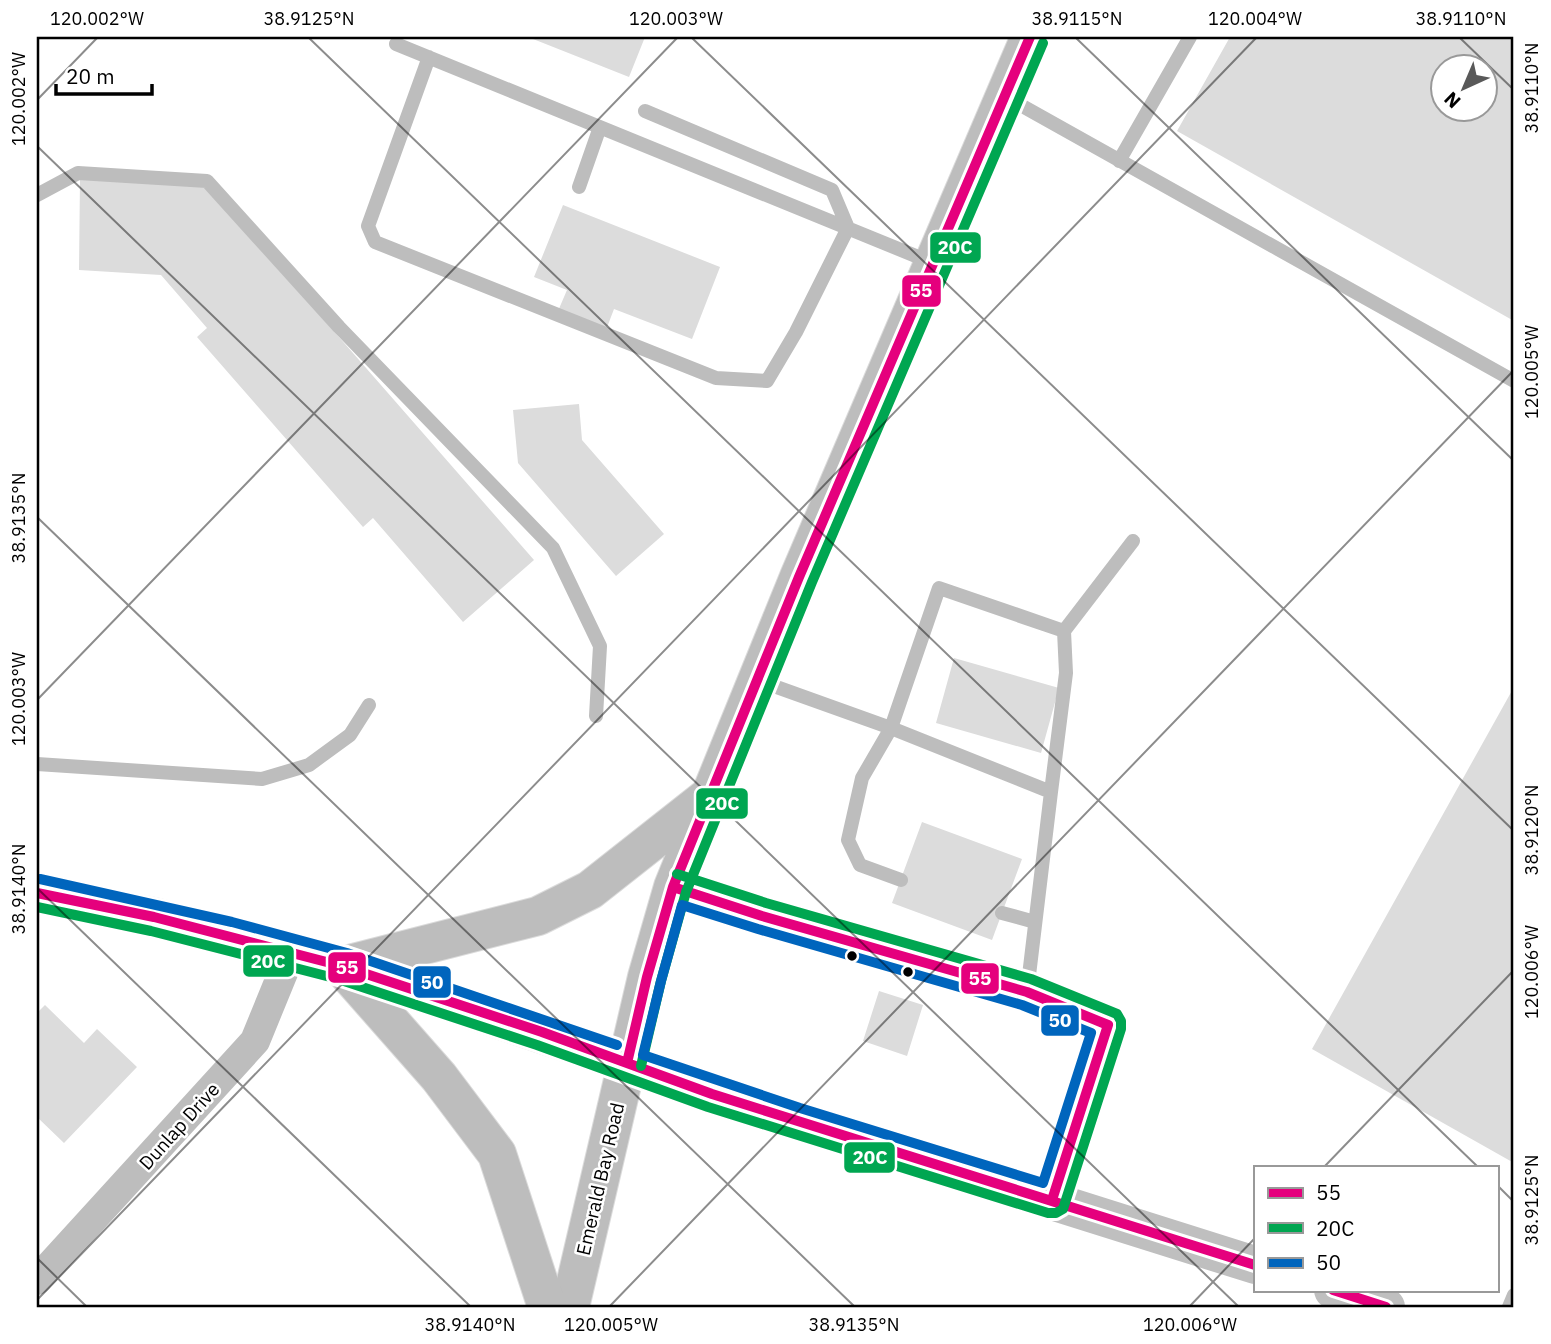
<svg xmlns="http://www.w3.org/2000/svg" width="1551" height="1344" viewBox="0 0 1551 1344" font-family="'IBM Plex Sans',sans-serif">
	<rect width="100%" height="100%" fill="#fff"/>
	<path fill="#dcdcdc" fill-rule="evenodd" d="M 528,37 L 645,37 L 629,77 Z
		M 1230,37 L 1514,37 L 1514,321 L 1177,131 ZM 1442,66 L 1484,66 L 1484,108 L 1442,108 Z
		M 80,179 L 206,185 L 534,560 L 463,622 L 373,518 L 363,527 L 197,337 L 207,328 L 161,275 L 79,270 Z
		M 563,205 L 720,267 L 692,339 L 614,309 L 606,330 L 558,311 L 567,290 L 534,277 Z
		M 579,404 L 582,440 L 664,534 L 616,576 L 518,463 L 513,410 Z
		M 954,658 L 1059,688 L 1041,753 L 936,723 Z
		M 1514,687 L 1514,1163 L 1312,1049 Z
		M 922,822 L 1022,859 L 992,940 L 892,903 Z
		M 879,991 L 923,1005 L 907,1056 L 863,1041 Z
		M 45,1005 L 84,1043 L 97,1029 L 137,1067 L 64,1143 L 37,1117 L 37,1013 Z"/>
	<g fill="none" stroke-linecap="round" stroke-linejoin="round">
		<g stroke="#dbdbdb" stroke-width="40">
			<path id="primary" d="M 570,1307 L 627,1063"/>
		</g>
		<g stroke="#dbdbdb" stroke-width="40">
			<path id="trunk" d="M 37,893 L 154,917 L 342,966 L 627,1063 L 647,977 L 673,887 L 799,577 L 1030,37
				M 342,966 L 538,916 L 590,890 L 708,797
				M 343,968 L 439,1077 L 497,1154 L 547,1307"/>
		</g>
		<path stroke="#bdbdbd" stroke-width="14" d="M 396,44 L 933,263
			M 429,57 L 368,226 L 375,242 L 716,378 L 767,381 L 796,332 L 848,228 L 832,190 L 645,111
			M 1006,97 L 1514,381
			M 1119,161 L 1190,37
			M 579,187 L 600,127
			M 37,195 L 78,173 L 207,181 L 339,327 L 553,548 L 600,646 L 596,716
			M 1064,631 L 1133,541
			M 760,681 L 891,728 L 1051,792 L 1066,673 L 1064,631 L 939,588 L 891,728 L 862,778 L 848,840 L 860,865 L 901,880
			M 37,764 L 262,779 L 309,765 L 350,735 L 369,705
			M 674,888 L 762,916 L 1027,992 L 1108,1025 L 1052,1199
			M 1002,913 L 1035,922
			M 1027,992 L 1051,792
			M 1509,1307 L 1514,1295"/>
		<path stroke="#bdbdbd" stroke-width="30" d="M 37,1280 L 255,1041 L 291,953"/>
		<path stroke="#bfbfbf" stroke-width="38" d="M 627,1063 L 712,1094 L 1255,1265
			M 1333,1290 L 1386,1307"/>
		<use href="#primary" stroke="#bdbdbd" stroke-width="38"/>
		<use href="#trunk" stroke="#bdbdbd" stroke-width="38"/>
		<g stroke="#fff" stroke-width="16">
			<path id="bus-1" d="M 673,887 L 762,916 L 1027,992 L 1108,1025 L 1052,1200
				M 37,893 L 154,917 L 342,966 L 542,1032 L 712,1094 L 1255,1265
				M 627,1063 L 647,977 L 673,887 L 799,577 L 1030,37
				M 1333,1290 L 1386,1307"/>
		</g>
		<g stroke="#fff" stroke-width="16">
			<path id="bus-2" d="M 37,907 L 151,931 L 338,979 L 537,1045 L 708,1107 L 1048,1213 L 1056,1213 L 1063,1209 L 1121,1029 L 1121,1021 L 1117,1014 L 1031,979 L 766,903 L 677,874
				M 641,1066 L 661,981 L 686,892 L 812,582 L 1043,43"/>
		</g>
		<g stroke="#fff" stroke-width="16">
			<path id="bus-3" d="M 40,879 L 232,922 L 347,953 L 617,1045
				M 682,905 L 758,929 L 1022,1005 L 1091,1033 L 1043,1183 L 800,1108 L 643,1055 L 661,981 Z"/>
		</g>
		<use href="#bus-1" stroke="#e5007d" stroke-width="10"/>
		<use href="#bus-2" stroke="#00a651" stroke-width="10"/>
		<use href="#bus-3" stroke="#0065bd" stroke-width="10"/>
	</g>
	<path fill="none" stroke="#000" stroke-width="2" stroke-opacity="0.45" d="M 308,37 L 1478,1167M 691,37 L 1514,831M 1075,37 L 1514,461M 1459,37 L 1514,90M 37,100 L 98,37M 37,146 L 1239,1307M 37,517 L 855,1307M 37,700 L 678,37M 37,888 L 471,1307M 1324,1167 L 1514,970M 1497,1185 L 1514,1202M 37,1258 L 87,1307M 37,1300 L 1257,37M 609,1307 L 1514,370M 1189,1307 L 1255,1238"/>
	<g fill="#000" stroke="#fff" stroke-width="2.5">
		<circle cx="852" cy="956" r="6"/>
		<circle cx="908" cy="972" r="6"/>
	</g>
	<g text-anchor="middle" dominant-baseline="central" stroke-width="5" stroke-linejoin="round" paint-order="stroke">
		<g font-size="19" fill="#000" stroke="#fff">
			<text transform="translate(179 1126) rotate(-48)">Dunlap Drive</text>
			<text transform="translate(600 1179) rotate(-77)">Emerald Bay Road</text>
		</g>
	</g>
	<g stroke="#fff" stroke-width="2.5">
		<rect x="929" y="231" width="53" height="33" rx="7" fill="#00a651"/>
		<rect x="901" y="274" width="41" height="34" rx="7" fill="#e5007d"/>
		<rect x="695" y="787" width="54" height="33" rx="7" fill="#00a651"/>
		<rect x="242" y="944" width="53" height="34" rx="7" fill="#00a651"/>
		<rect x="327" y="951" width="40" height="33" rx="7" fill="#e5007d"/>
		<rect x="960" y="962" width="40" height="33" rx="7" fill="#e5007d"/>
		<rect x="412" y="965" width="40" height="34" rx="7" fill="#0065bd"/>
		<rect x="1040" y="1004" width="40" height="33" rx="7" fill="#0065bd"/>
		<rect x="843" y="1141" width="53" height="33" rx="7" fill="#00a651"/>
	</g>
	<g font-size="19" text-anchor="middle" font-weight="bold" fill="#fff">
		<text x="955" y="254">20C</text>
		<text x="921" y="297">55</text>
		<text x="722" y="810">20C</text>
		<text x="268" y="968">20C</text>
		<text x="347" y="974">55</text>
		<text x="980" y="985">55</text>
		<text x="432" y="989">50</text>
		<text x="1060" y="1027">50</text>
		<text x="870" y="1164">20C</text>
	</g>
	<rect width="1551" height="1344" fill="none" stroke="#ffffff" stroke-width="77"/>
	<rect x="1254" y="1166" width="245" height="126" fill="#ffffff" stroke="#999999" stroke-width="2"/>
	<rect x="1268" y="1188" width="35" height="10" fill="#e5007d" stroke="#999999" stroke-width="2"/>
	<text x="1316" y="1200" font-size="21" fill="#000000">55</text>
	<rect x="1268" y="1223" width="35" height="10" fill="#00a651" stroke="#999999" stroke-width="2"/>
	<text x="1316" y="1236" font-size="21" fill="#000000">20C</text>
	<rect x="1268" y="1258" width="35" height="10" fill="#0065bd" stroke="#999999" stroke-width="2"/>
	<text x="1316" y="1270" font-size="21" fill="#000000">50</text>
	<g transform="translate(1464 88) rotate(224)"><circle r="33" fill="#ffffff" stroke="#999999" stroke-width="2"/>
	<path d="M0-5L12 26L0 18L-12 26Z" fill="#595959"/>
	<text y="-10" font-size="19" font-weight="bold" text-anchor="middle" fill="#000000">N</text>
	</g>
	<path d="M56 84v10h96v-10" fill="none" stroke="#000000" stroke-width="3.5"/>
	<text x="66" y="84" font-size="21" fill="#000000" stroke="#ffffff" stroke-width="5" paint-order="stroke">20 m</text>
	<rect x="38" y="38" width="1474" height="1268" fill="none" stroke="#000" stroke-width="2.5"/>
	<g font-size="18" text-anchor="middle" fill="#000">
		<text x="97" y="25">120.002°W</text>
		<text x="309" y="25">38.9125°N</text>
		<text x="676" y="25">120.003°W</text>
		<text x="1077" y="25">38.9115°N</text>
		<text x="1255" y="25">120.004°W</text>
		<text x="1461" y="25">38.9110°N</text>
		<text transform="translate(1532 88) rotate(-90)" y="6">38.9110°N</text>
		<text transform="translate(19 99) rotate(-90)" y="6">120.002°W</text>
		<text transform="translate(1532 372) rotate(-90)" y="6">120.005°W</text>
		<text transform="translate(19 518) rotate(-90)" y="6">38.9135°N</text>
		<text transform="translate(19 699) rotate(-90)" y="6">120.003°W</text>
		<text transform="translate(1532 830) rotate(-90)" y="6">38.9120°N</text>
		<text transform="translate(19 889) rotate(-90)" y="6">38.9140°N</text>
		<text transform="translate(1532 972) rotate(-90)" y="6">120.006°W</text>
		<text transform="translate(1532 1200) rotate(-90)" y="6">38.9125°N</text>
		<text x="470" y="1331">38.9140°N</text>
		<text x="611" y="1331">120.005°W</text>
		<text x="854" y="1331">38.9135°N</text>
		<text x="1190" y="1331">120.006°W</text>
	</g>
</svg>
